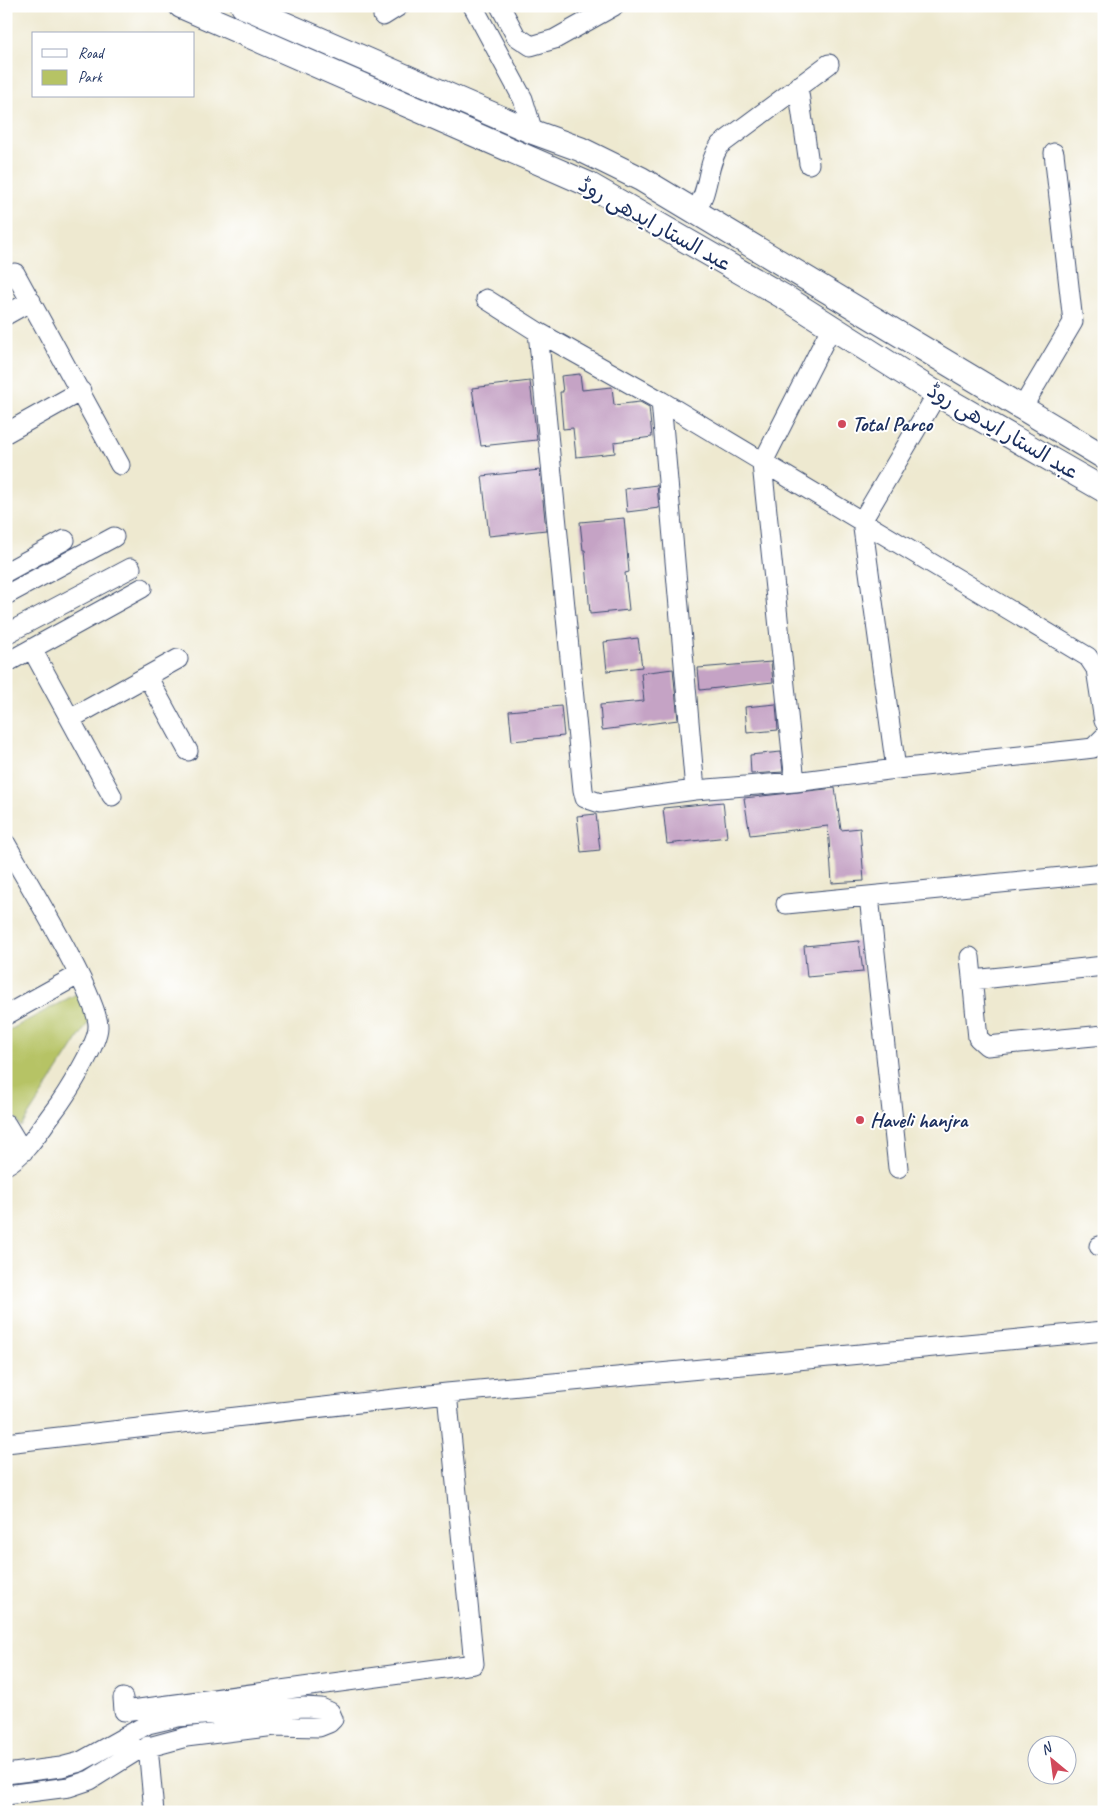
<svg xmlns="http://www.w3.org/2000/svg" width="1110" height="1818" viewBox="0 0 1110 1818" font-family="Caveat,'Playpen Sans Arabic',sans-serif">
	<rect width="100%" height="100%" fill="#fff"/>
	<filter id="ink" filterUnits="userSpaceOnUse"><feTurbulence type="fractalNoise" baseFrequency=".02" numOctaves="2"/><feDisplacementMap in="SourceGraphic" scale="10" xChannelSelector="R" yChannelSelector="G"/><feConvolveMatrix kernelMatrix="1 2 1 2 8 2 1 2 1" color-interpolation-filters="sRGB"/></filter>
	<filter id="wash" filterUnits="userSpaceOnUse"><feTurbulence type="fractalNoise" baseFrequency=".0096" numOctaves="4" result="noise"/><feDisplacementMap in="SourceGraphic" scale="20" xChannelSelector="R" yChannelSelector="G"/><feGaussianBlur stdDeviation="1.12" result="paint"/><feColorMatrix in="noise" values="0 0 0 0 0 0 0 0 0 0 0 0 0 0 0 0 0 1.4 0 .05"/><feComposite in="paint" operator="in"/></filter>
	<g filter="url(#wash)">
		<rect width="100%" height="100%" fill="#eee9d0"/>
		<path fill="#b6c365" stroke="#687962" d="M 78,993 L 92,1017 L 21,1127 L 6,1101 L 6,1032 Z"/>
		<g id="blocks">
			<path fill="#c5a3c5" d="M 580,374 L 582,390 L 612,387 L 614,405 L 640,402 L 649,407 L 652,437 L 614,442 L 615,453 L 576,457 L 573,428 L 563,429 L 560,392 L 563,392 L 561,376 Z
				M 530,381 L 537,440 L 481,446 L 472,388 Z
				M 540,470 L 546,530 L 489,536 L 482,476 Z
				M 657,485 L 659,508 L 627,512 L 625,489 Z
				M 624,518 L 629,572 L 625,573 L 629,610 L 590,614 L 585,550 L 583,550 L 580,522 Z
				M 638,638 L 642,667 L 607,671 L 604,642 Z
				M 771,662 L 773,682 L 700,690 L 698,668 Z
				M 673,669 L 678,720 L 602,730 L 600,705 L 644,701 L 641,673 Z
				M 776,704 L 778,730 L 747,733 L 745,707 Z
				M 561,706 L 564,736 L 512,741 L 509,711 Z
				M 781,752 L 783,772 L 751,774 L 750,755 Z
				M 835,788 L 841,830 L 860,828 L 864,881 L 832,883 L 828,826 L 750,835 L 744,798 Z
				M 723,802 L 727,837 L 667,844 L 663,808 Z
				M 596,814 L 600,850 L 581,852 L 577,816 Z
				M 859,941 L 863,972 L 807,977 L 804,946 Z"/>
		</g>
	</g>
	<g filter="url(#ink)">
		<use href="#blocks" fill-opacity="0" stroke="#3b4b6f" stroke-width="1"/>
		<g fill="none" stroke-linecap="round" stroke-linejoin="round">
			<g stroke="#3b4b6f" stroke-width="21">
				<path id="minor" d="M 473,6 L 523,99 L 533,132
					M 500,6 L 516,36 L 531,46 L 555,39 L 614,6
					M 383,16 L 399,6
					M 798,86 L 809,164
					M 696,210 C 710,190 706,165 720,145 L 829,64
					M 15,273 L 120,465
					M 486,299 L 538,332 L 661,401 L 1088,657 L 1096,669 L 1104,721
					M 6,315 L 31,301
					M 538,332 L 583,790 L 585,798 L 600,803 L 695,790 L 795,782 L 896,769 L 1085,749 L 1093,748 L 1104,737
					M 661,401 L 695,790
					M 1022,408 L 1073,322 L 1054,153
					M 6,433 L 81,391
					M 6,572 L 65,540
					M 6,595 L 114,537
					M 6,634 L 131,568
					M 32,649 L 112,796
					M 6,663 L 142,588
					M 147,676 L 188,751
					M 70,719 L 178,659
					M 896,769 L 862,521 L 937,394
					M 795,782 L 762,464 L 831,328
					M 6,844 C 24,876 100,1000 98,1027 C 98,1044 65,1097 54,1111 C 40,1129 27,1153 6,1165
					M 869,896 L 898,1168
					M 786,904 L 1104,873
					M 970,957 L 978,1038 L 987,1046 L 1104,1035
					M 973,980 L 1104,966
					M 6,1015 L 78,975
					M 6,1124 L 23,1152
					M 1099,1246 L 1104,1245
					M 6,1443 L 447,1393 L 1104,1331
					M 123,1698 L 124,1711 L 474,1664 L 447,1393
					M 148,1746 L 154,1812
					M 6,1774 L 61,1767 L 80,1762 L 148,1724 L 178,1717 L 304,1707 L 321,1708 L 330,1712 L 333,1719 L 329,1723 L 319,1727 L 275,1726 L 186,1737 L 138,1750 L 90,1780 L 69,1787 L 6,1795"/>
			</g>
			<g stroke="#3b4b6f" stroke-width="26">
				<path id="major" d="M 181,6 L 588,184 L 786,298 L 937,394 L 1104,490
					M 243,6 L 533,132 L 580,149 L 641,179 L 1104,457"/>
			</g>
			<use href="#minor" stroke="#fff" stroke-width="19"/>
			<use href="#major" stroke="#fff" stroke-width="24"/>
		</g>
	</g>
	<g fill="#d1495b" stroke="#fff" stroke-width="2">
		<circle cx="842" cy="424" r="5"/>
		<circle cx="860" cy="1120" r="5"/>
	</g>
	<g text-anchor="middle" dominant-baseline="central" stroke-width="4" stroke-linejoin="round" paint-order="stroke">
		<g font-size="21" fill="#1b2f5e" stroke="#fff">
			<text transform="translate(655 224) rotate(29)">عبد الستار ایدھی روڈ</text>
			<text transform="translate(1003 431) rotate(30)">عبد الستار ایدھی روڈ</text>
		</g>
		<g font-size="21" font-weight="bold" fill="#1b2f5e" stroke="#fff" text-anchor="start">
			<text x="852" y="424">Total Parco</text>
			<text x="870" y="1120">Haveli hanjra</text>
		</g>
	</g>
	<rect width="1110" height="1818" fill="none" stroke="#fff" stroke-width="25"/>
	<rect x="32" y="32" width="162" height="65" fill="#ffffff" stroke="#a4acbf"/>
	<rect x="42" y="49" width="25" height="8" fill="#ffffff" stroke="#a4acbf"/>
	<text x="78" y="58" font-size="15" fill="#1b2f5e">Road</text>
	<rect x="42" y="70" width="25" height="15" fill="#b6c365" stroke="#a4acbf"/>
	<text x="78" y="82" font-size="15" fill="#1b2f5e">Park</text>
	<g transform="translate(1052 1760) rotate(331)"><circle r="24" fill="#ffffff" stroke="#a4acbf"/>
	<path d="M0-4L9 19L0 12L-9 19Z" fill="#d1495b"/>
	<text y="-8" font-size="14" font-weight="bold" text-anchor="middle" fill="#1b2f5e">N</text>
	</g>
</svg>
